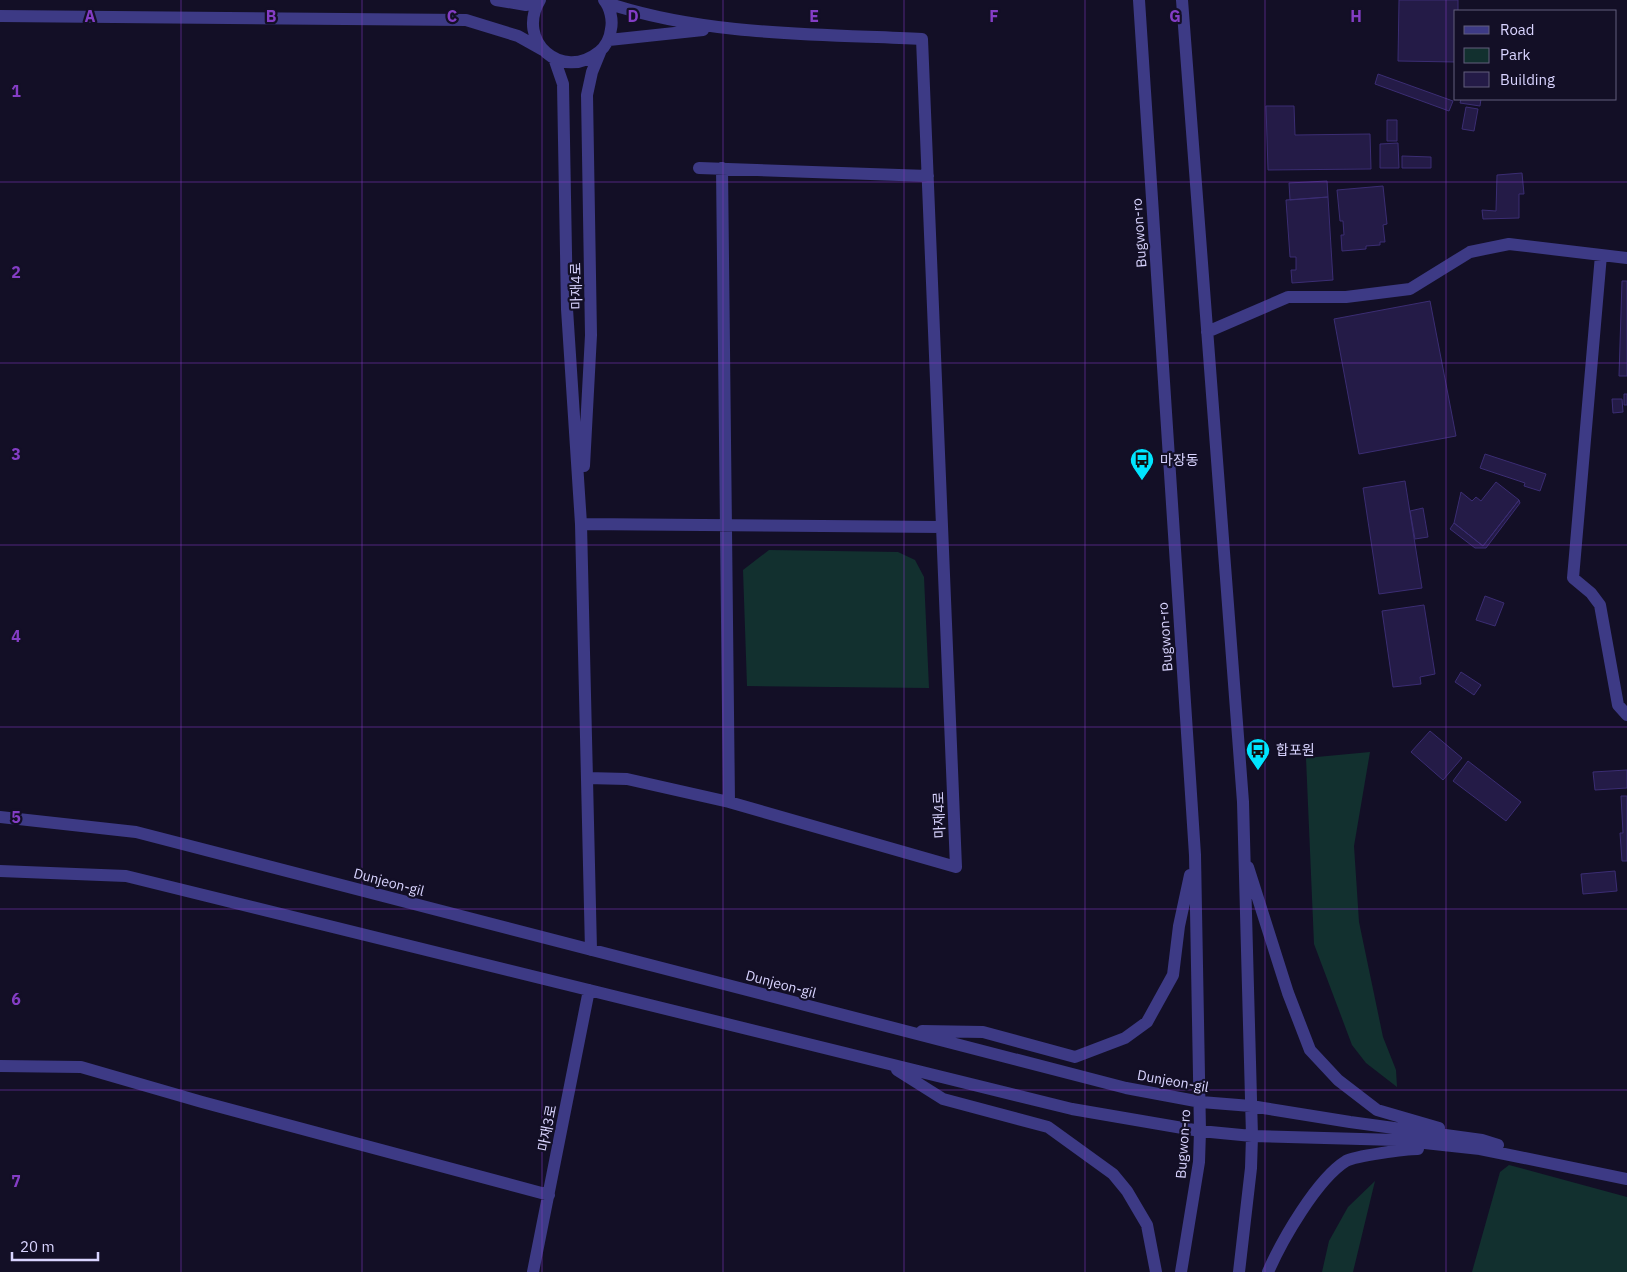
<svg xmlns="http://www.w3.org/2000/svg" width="1627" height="1272" viewBox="0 0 1627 1272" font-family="'IBM Plex Sans','Noto Sans KR',sans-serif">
	<rect width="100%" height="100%" fill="#130f26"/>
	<path fill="#12302f" d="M 769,550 L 898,552 L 915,560 L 924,577 L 929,688 L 747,686 L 743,570 Z
		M 1370,752 L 1354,846 L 1359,922 L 1383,1037 L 1396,1070 L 1397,1087 L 1366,1063 L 1352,1045 L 1314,944 L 1306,758 Z
		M 1509,1165 L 1627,1197 L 1627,1272 L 1472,1272 L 1500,1172 Z
		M 1375,1181 L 1353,1272 L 1322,1272 L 1329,1241 L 1348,1207 Z"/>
	<path fill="#241b47" stroke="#3b2d73" d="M 1399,0 L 1458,0 L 1458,11 L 1456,11 L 1456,62 L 1398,61 Z
		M 1378,74 L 1453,101 L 1449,111 L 1375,84 Z
		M 1461,99 L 1481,99 L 1480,106 L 1460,103 Z
		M 1266,106 L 1294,106 L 1295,135 L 1370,134 L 1371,169 L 1268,170 Z
		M 1466,107 L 1478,109 L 1474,131 L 1462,129 Z
		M 1387,120 L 1397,120 L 1397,141 L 1387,141 Z
		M 1398,143 L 1399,168 L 1380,168 L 1380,144 Z
		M 1402,156 L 1431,157 L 1431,168 L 1402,168 Z
		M 1522,173 L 1524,194 L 1519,194 L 1519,218 L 1483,219 L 1482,210 L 1496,211 L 1497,175 Z
		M 1327,181 L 1328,197 L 1290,200 L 1289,183 Z
		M 1383,186 L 1387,224 L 1383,225 L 1385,242 L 1380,242 L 1380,245 L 1366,246 L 1366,249 L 1342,251 L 1341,235 L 1344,235 L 1343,221 L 1340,221 L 1337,190 Z
		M 1328,197 L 1333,280 L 1292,283 L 1291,270 L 1296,270 L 1296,257 L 1290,257 L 1286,200 Z
		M 1622,281 L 1627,281 L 1627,376 L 1619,376 Z
		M 1430,301 L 1456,436 L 1359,454 L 1334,319 Z
		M 1624,394 L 1627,394 L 1627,405 L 1624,405 Z
		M 1612,399 L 1622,399 L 1623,412 L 1613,413 Z
		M 1485,454 L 1546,474 L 1540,491 L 1524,486 L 1525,483 L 1480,468 Z
		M 1405,481 L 1422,588 L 1379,594 L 1363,488 Z
		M 1496,482 L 1519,500 L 1483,546 L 1454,523 L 1461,492 L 1472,501 L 1476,497 L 1481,501 Z
		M 1519,500 L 1520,503 L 1486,548 L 1475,548 L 1450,529 L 1454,523 L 1483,546 Z
		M 1423,508 L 1428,537 L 1415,539 L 1410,511 Z
		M 1485,596 L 1504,603 L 1495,626 L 1476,620 Z
		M 1424,605 L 1435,674 L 1420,677 L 1421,684 L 1393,687 L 1382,611 Z
		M 1461,672 L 1481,685 L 1474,695 L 1455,682 Z
		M 1430,731 L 1462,758 L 1443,780 L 1411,752 Z
		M 1468,761 L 1521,802 L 1506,821 L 1453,781 Z
		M 1627,770 L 1627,788 L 1595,790 L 1593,772 Z
		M 1621,796 L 1627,796 L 1627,861 L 1622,861 L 1620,833 L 1623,833 Z
		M 1615,871 L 1617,891 L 1583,894 L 1581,874 Z"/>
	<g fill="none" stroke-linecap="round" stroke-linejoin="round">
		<path stroke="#3d3a85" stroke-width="12" d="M 496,0 L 526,5 L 539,1
			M 540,0 C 515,41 562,82 599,52 C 606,46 610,39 611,29 C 613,20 610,7 604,0
			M 1139,0 L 1195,855 L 1200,1131 L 1199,1162 L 1181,1272
			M 1182,0 L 1243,802 L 1252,1136 L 1251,1168 L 1239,1272
			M 0,16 L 466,20 L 518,36 L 543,50
			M 609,40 L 703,30
			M 554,58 L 563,84 L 567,309 L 581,524 L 591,950
			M 699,168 L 928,176
			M 722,168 L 729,802
			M 1601,255 L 1573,578 L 1591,593 L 1600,605 L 1618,705 L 1627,715
			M 1207,332 L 1288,297 L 1346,297 L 1410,289 L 1470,252 L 1509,244 L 1627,258
			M 584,466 L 591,335 L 587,95 L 592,72 L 601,50
			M 581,524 L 942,527
			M 587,778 L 627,779 L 729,802 L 956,867 L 922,39 C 818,34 706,36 607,3
			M 0,817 L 136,832 L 1126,1088 L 1201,1102 L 1251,1106 L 1350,1122 L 1482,1140 L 1498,1145
			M 1248,867 L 1288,993 L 1310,1050 L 1338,1080 L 1377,1110 L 1439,1128
			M 0,871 L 126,876 L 1072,1109 L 1200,1131 L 1252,1136 L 1397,1140 L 1480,1149 L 1627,1179
			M 922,1031 L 983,1032 L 1075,1057 L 1125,1038 L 1147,1022 L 1173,975 L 1179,926 L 1190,875
			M 0,1066 L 81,1067 L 202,1102 L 549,1195
			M 897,1070 L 943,1099 L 1048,1127 L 1113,1174 L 1127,1191 L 1147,1225 L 1156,1272
			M 533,1272 L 589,990
			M 1268,1272 C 1282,1240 1317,1179 1346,1161 C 1355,1156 1406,1149 1418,1149"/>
	</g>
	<path fill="none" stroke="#843dc5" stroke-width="1" stroke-opacity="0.55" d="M 181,0 L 181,1272M 362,0 L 362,1272M 542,0 L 542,1272M 723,0 L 723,1272M 904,0 L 904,1272M 1085,0 L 1085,1272M 1265,0 L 1265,1272M 1446,0 L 1446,1272M 0,182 L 1627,182M 0,363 L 1627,363M 0,545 L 1627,545M 0,727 L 1627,727M 0,909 L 1627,909M 0,1090 L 1627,1090"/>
	<defs>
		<g id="bus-pin" transform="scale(1.25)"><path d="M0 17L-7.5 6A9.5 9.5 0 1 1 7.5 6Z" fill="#00e5ff" stroke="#130f26"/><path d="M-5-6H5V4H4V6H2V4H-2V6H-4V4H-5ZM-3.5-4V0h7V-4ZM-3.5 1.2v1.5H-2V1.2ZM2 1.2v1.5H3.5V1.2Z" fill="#111"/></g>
	</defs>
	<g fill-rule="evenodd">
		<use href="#bus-pin" x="1142" y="460"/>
		<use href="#bus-pin" x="1258" y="750"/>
	</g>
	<g text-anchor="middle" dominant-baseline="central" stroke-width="4.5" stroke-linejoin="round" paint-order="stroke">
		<g font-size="14" fill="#d9d4ff" stroke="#130f26">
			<text transform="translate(1139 233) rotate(-94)">Bugwon-ro</text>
			<text transform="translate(576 286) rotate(-91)">마재4로</text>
			<text transform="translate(1165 637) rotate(-94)">Bugwon-ro</text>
			<text transform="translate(939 815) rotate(-92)">마재4로</text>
			<text transform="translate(389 882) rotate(15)">Dunjeon-gil</text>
			<text transform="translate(781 984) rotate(15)">Dunjeon-gil</text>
			<text transform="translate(1173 1081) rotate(10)">Dunjeon-gil</text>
			<text transform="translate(547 1128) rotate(-79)">마재3로</text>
			<text transform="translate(1183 1144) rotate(-86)">Bugwon-ro</text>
		</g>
		<g font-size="14" fill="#d9d4ff" stroke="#130f26" text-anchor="start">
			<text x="1160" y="460">마장동</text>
			<text x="1276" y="750">합포원</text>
		</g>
	</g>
	<g font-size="16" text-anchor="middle" font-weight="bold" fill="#843dc5" stroke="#130f26" stroke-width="4.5" stroke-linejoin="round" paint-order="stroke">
		<text x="90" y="22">A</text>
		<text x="271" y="22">B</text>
		<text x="452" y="22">C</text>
		<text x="633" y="22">D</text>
		<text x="814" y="22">E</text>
		<text x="994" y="22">F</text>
		<text x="1175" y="22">G</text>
		<text x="1356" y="22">H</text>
		<text x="16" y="97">1</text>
		<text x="16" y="278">2</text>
		<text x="16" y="460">3</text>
		<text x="16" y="642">4</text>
		<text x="16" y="823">5</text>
		<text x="16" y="1005">6</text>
		<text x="16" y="1187">7</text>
	</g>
	<rect x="1454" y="10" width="162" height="90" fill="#130f26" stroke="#625e7d"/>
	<rect x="1464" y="26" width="25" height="8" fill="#3d3a85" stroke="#625e7d"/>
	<text x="1500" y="35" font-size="15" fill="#d9d4ff">Road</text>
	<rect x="1464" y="48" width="25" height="15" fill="#12302f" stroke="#625e7d"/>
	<text x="1500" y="60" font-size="15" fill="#d9d4ff">Park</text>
	<rect x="1464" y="72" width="25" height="15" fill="#241b47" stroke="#625e7d"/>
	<text x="1500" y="85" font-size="15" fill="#d9d4ff">Building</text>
	<path d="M12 1252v8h86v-8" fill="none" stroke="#d9d4ff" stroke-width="2.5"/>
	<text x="20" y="1252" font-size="15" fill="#d9d4ff" stroke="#130f26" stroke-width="4" paint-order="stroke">20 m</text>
</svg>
